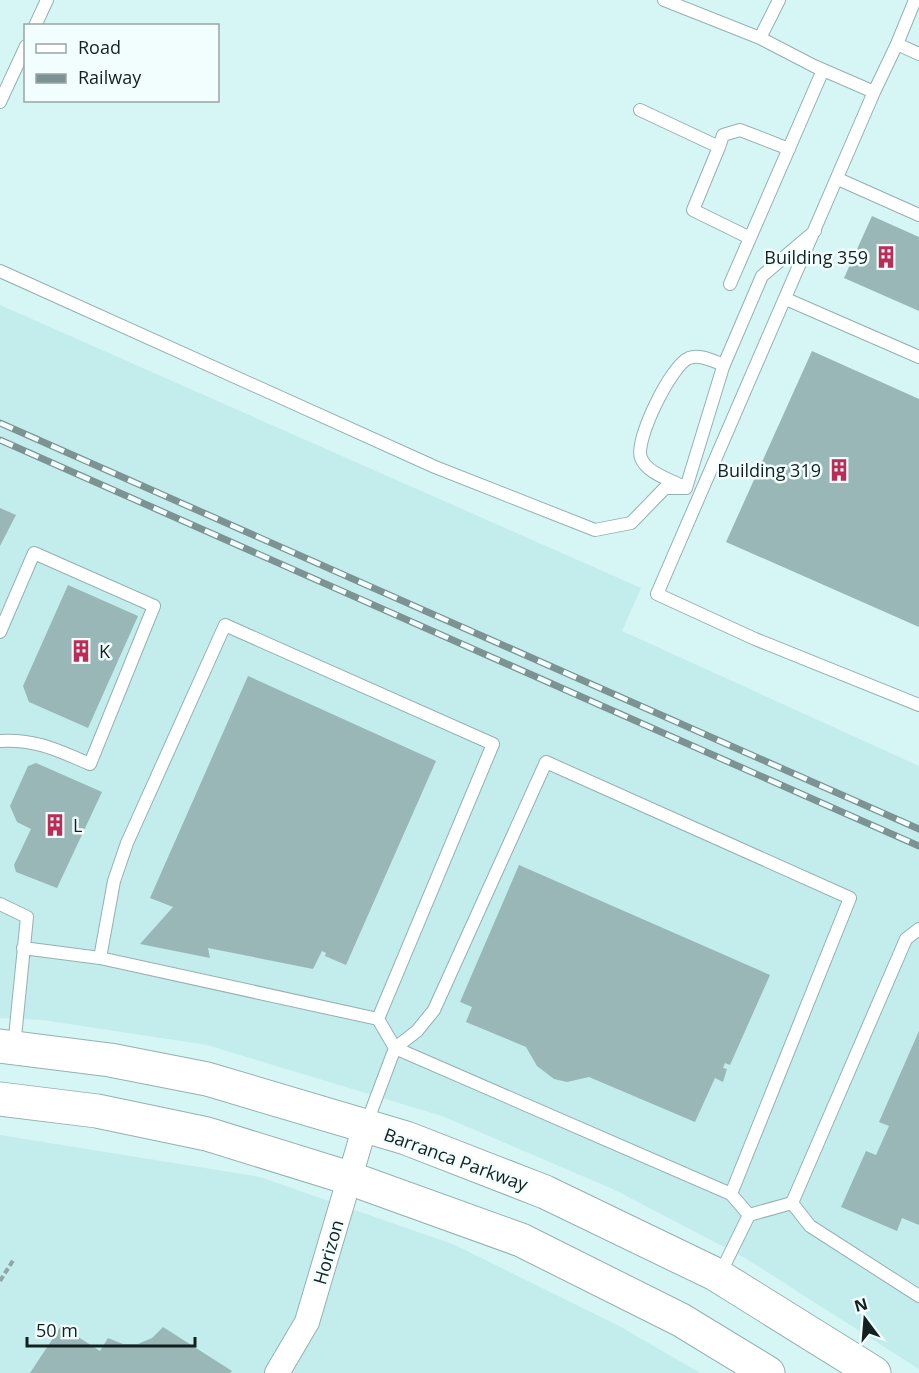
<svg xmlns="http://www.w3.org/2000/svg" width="919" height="1373" viewBox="0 0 919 1373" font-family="'Open Sans',sans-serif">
	<rect width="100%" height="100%" fill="#d6f5f5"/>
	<path fill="#c3ecec" d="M 0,305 L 641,588 L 622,631 L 919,766 L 919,1369 L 745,1258 L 615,1190 L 442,1116 L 207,1045 L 43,1020 L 0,1018 Z
		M 0,1135 L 260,1177 L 455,1245 L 621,1327 L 700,1373 L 0,1373 Z"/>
	<path fill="#99b7b7" d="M 872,216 L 919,237 L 919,311 L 844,278 Z
		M 812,351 L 919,399 L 919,627 L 726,542 Z
		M 0,508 L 16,515 L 0,546 Z
		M 68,585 L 138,616 L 88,728 L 29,702 L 23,686 Z
		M 248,676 L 436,761 L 346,965 L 325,956 L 326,953 L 322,951 L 313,969 L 208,948 L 210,958 L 140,944 L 173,907 L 150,898 Z
		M 36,763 L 102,792 L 57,888 L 16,872 L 14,865 L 31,829 L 17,822 L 10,806 L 28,766 Z
		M 519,865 L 770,975 L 730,1065 L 725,1063 L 723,1068 L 727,1069 L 723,1082 L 715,1078 L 695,1122 L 589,1077 L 567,1082 L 554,1079 L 537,1066 L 526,1047 L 466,1022 L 472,1007 L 460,1002 Z
		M 919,1031 L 919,1225 L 902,1218 L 897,1231 L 841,1207 L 866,1151 L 876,1155 L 889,1126 L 879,1122 Z
		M 61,1326 L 100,1351 L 108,1338 L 123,1344 L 138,1344 L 152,1338 L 163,1327 L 232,1371 L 230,1373 L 30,1373 Z"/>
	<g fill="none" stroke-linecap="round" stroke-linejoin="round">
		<g stroke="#94b1b1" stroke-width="14">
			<path id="lane" d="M 664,0 L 760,38
				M 779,0 L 760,38 L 814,66 L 874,92
				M 35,26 L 47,0
				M 897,44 L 915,0
				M 919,54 L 897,44 L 874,92 L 657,594 L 755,639 L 919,705
				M 0,102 L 26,46
				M 640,110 L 719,147 L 693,210 L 750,238
				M 719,147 L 723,135 L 740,130 L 789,149
				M 838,179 L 919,215
				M 0,271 L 435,467 L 595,530 L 631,523 L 665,488 L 686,488 L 723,367 L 762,276 L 815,231
				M 730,284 L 823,70
				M 786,299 L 919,357
				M 682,486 C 669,479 647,473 641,458 C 634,441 671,365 689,358 C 700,354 713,361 724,365
				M 0,632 L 34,553 L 154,606 L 90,764 C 57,750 36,739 0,741
				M 0,904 L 27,917 L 14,1047
				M 23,948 L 100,958 L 378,1019 L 493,744 L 225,625 L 127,843 L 114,881 L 100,958
				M 366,1125 L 395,1048 L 731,1194 L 850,898 L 546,762 L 434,1010 L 417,1031 L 395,1048 L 378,1019
				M 731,1194 L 749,1215
				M 792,1203 L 810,1226 L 919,1296
				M 720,1274 L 749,1215 L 792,1203 L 906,939 L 919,929"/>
		</g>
		<g stroke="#94b1b1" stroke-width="26">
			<path id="street" d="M 277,1373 L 307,1322 L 365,1126"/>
		</g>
		<g stroke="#94b1b1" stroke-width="35">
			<path id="secondary" d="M 0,1046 L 110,1060 L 207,1079 L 406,1138 L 545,1192 L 715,1274 L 874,1373
				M 0,1099 L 97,1111 L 207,1134 L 349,1178 L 521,1240 L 681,1320 L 768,1373"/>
		</g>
		<path stroke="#8fa7a7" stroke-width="4" stroke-dasharray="6 3" stroke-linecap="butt" d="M 0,1281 L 14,1259"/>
		<use href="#lane" stroke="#fff" stroke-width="12"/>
		<use href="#street" stroke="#fff" stroke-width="24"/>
		<use href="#secondary" stroke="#fff" stroke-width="33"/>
		<g stroke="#7d9393" stroke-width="7">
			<path id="rail" d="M 0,423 L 919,829
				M 0,440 L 919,846"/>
		</g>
		<use href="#rail" stroke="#f2fefe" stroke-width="4.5" stroke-dasharray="14" stroke-linecap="butt"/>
	</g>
	<defs>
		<g id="building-bare" transform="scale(1.8)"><path d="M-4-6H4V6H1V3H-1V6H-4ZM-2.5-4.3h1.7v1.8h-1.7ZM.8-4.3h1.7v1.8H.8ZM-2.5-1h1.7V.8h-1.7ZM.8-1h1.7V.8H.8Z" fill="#bb2c56" stroke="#f2fefe" stroke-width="2.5" paint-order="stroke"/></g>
	</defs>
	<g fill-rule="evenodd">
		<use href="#building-bare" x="886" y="257"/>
		<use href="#building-bare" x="839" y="470"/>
		<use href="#building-bare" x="81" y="651"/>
		<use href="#building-bare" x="55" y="825"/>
	</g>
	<g text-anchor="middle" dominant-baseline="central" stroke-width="5" stroke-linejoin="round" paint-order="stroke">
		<g font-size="18" fill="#142020" stroke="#f2fefe" text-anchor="end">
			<text x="868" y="257">Building 359</text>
			<text x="821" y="470">Building 319</text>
			<text x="99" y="651" text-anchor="start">K</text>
			<text x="73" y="825" text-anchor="start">L</text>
		</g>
		<g font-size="18" fill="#142020" stroke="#f2fefe">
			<text transform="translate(456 1159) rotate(20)">Barranca Parkway</text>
			<text transform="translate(328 1252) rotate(-74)">Horizon</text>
		</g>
	</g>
	<rect x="24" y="24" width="195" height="78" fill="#f2fefe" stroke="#99a5a5" stroke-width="1.5"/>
	<rect x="36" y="44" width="30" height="9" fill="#ffffff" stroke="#99a5a5" stroke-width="1.5"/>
	<text x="78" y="54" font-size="18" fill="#142020">Road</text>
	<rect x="36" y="74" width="30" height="9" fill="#7d9393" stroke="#99a5a5" stroke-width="1.5"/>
	<text x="78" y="84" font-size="18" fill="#142020">Railway</text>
	<g transform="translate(865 1319) rotate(344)" stroke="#f2fefe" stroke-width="4.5" paint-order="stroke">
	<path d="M0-4.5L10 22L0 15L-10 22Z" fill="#142020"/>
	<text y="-9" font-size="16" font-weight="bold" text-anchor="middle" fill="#142020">N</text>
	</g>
	<path d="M27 1337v9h168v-9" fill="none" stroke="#142020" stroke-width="3"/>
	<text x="36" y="1337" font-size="18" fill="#142020" stroke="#f2fefe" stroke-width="4.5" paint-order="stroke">50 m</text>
</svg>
